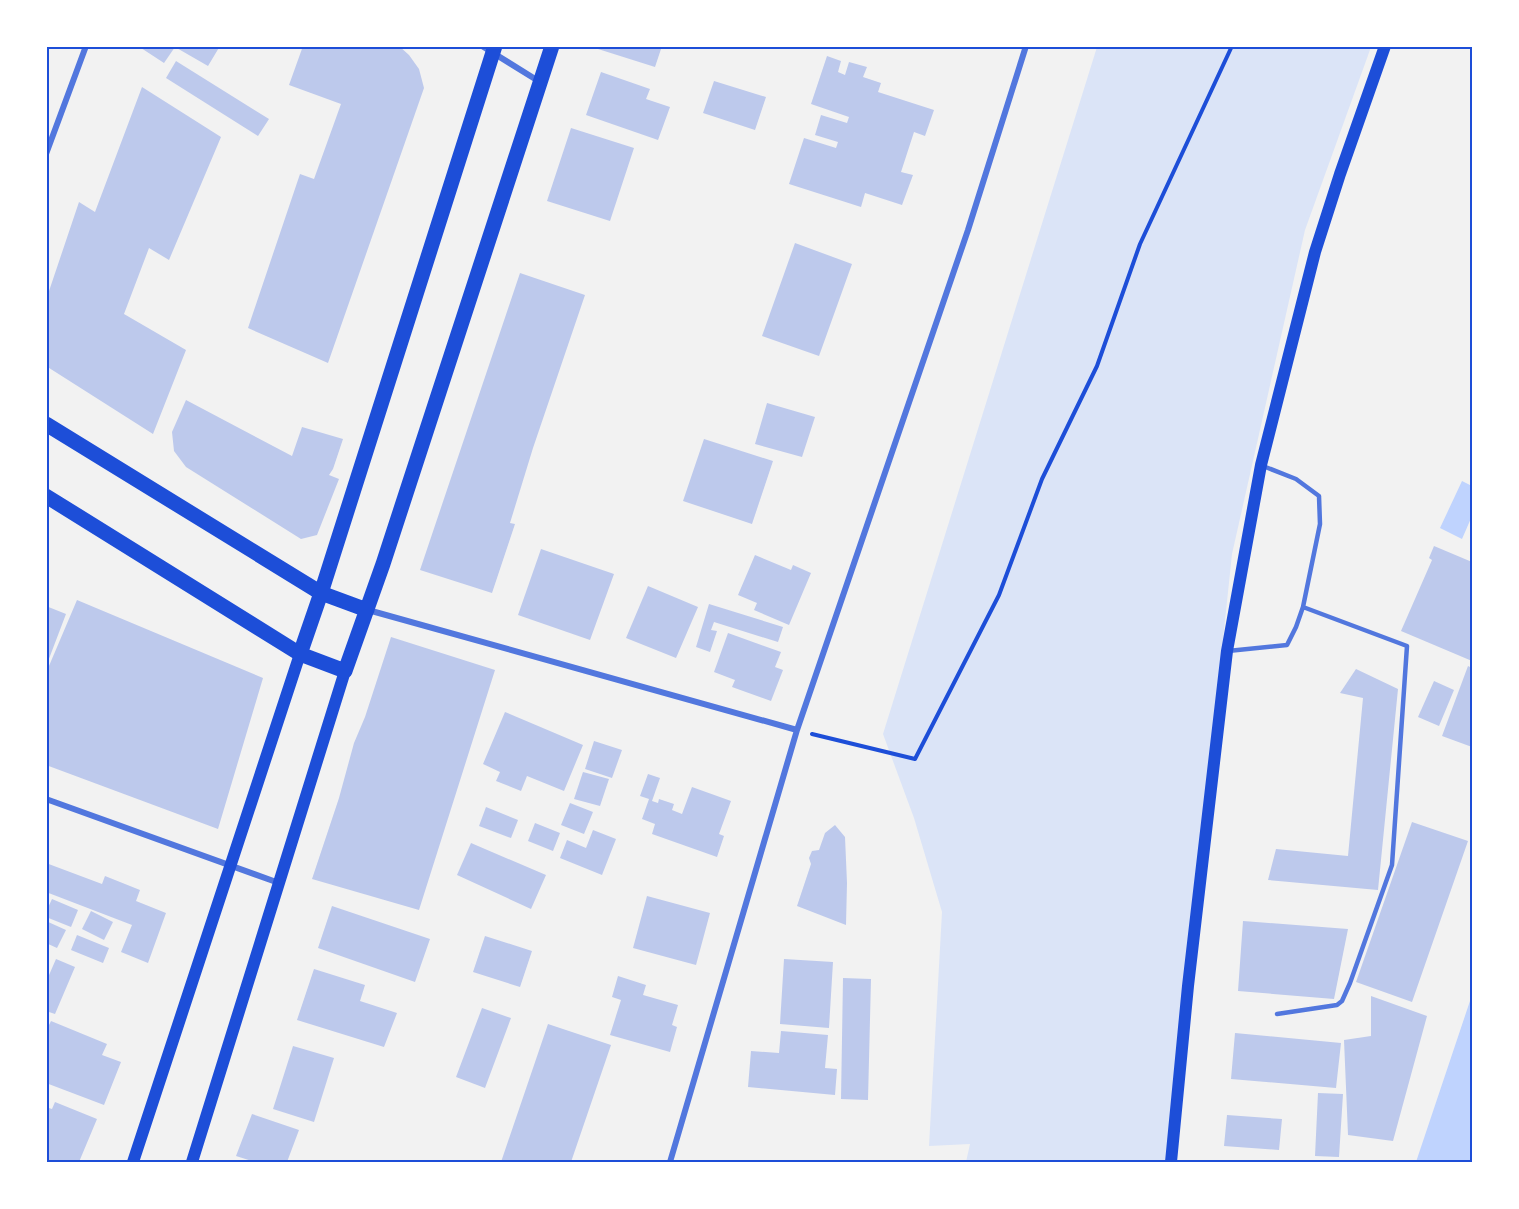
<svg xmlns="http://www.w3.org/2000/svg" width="1519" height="1209" viewBox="0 0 1519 1209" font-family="'PT Sans',sans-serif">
	<rect width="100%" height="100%" fill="#f2f2f2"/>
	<path fill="#dbe4f7" d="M 1097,47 L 1371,47 L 1305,230 L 1232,554 L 1168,1162 L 966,1162 L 970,1144 L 929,1146 L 942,912 L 914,818 L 883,734 Z"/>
	<path fill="#bfd3fe" d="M 1462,481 L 1472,486 L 1472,516 L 1462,539 L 1440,528 Z
		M 1472,995 L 1472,1162 L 1416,1162 Z"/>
	<path fill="#bdc9ec" d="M 138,46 L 220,46 L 208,66 L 175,47 L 164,63 Z
		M 303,46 L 399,46 L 409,55 L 419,69 L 424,88 L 328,363 L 248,328 L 300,174 L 314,179 L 341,104 L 289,85 Z
		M 599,46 L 662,46 L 655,67 L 598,49 Z
		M 827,56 L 841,61 L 838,72 L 845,75 L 849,62 L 867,67 L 863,77 L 881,83 L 878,92 L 934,110 L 925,136 L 914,132 L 901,172 L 913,175 L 902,205 L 865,193 L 861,207 L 789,184 L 804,138 L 836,148 L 838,142 L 815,135 L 821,115 L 847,123 L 849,117 L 811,104 Z
		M 176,61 L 269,119 L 258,136 L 166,78 Z
		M 601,72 L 650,89 L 646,99 L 670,107 L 658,140 L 586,115 Z
		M 714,81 L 766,97 L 755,130 L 703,113 Z
		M 142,87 L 221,137 L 169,260 L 149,248 L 124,314 L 186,350 L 153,434 L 46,366 L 46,300 L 79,202 L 95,212 Z
		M 571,128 L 634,148 L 610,221 L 547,201 Z
		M 795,243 L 852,264 L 819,356 L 762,336 Z
		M 520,273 L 585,295 L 533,448 L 510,523 L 515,524 L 492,593 L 420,570 Z
		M 186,400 L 292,456 L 302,427 L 343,439 L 333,469 L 329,475 L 339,479 L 317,535 L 301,539 L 186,467 L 174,451 L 172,432 Z
		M 767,403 L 815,417 L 802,457 L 755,444 Z
		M 704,439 L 773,461 L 752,524 L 683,501 Z
		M 1434,546 L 1472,562 L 1472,661 L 1401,631 L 1432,560 L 1429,558 Z
		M 541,549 L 614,574 L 590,640 L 518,615 Z
		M 755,555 L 791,570 L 793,565 L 811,573 L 789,625 L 754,610 L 757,603 L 738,595 Z
		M 648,586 L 698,607 L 676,658 L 626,638 Z
		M 77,600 L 263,678 L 218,829 L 46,765 L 46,673 Z
		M 709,604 L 783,627 L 778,642 L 714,622 L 711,630 L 717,631 L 710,652 L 696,647 Z
		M 46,606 L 66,614 L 47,664 L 46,664 Z
		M 728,633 L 781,652 L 775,667 L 783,670 L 771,701 L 732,687 L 735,680 L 714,672 Z
		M 391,637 L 495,670 L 419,910 L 312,879 L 339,798 L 354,743 L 365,717 Z
		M 1468,666 L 1472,668 L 1472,747 L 1442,736 Z
		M 1356,669 L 1398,689 L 1378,890 L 1268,880 L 1276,849 L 1348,856 L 1363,698 L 1340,693 Z
		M 1434,681 L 1454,690 L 1439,726 L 1418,717 Z
		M 505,712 L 583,745 L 564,791 L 527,776 L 521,791 L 496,781 L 500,772 L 483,764 Z
		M 594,741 L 622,750 L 612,778 L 585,769 Z
		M 583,772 L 609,779 L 600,806 L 574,799 Z
		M 648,774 L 660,778 L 652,801 L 658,803 L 659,799 L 674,804 L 672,810 L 682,814 L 692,787 L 731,801 L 719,834 L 724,836 L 717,857 L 652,834 L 655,824 L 642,819 L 649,799 L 640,796 Z
		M 570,803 L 593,812 L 584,834 L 561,825 Z
		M 486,807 L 518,820 L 511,838 L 479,826 Z
		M 1412,822 L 1468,841 L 1412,1002 L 1356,982 Z
		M 535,823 L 560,833 L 553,851 L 528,841 Z
		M 835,825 L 845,837 L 847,883 L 846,925 L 797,906 L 811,864 L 809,858 L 812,851 L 819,850 L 825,833 Z
		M 593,830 L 616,839 L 602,875 L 560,858 L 567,840 L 586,848 Z
		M 471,843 L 546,875 L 531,909 L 457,875 Z
		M 46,863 L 102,884 L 105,876 L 140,890 L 136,901 L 166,913 L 148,963 L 121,952 L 132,925 L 46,892 Z
		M 647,896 L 710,913 L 696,965 L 633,948 Z
		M 52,899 L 78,910 L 71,927 L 46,917 L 46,912 Z
		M 332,906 L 430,939 L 415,982 L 318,948 Z
		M 91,911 L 113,922 L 104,940 L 82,929 Z
		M 46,921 L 66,930 L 57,948 L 46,943 Z
		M 1243,921 L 1348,929 L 1334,999 L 1238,991 Z
		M 77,935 L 109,948 L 103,963 L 71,950 Z
		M 485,936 L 532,951 L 520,987 L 473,972 Z
		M 56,959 L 75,967 L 55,1014 L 46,1011 L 46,982 Z
		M 784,959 L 833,962 L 829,1028 L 780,1024 Z
		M 314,969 L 365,985 L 360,1001 L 397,1013 L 384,1047 L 297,1020 Z
		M 618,976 L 646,985 L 643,995 L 678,1005 L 672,1025 L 677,1027 L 670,1052 L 610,1035 L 621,1000 L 612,997 Z
		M 843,978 L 871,979 L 868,1100 L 841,1099 Z
		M 1371,996 L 1427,1016 L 1393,1141 L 1348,1135 L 1344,1040 L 1371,1036 Z
		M 482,1008 L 511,1018 L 485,1088 L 456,1077 Z
		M 51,1021 L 107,1044 L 102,1055 L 121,1062 L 104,1105 L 46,1083 L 46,1031 Z
		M 548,1024 L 611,1045 L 571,1162 L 501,1162 Z
		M 781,1031 L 828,1035 L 825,1068 L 837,1069 L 835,1095 L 748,1087 L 751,1051 L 779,1053 Z
		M 1235,1033 L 1341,1043 L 1336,1088 L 1231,1079 Z
		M 293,1046 L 334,1058 L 314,1122 L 273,1109 Z
		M 1318,1093 L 1343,1094 L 1339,1157 L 1315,1156 Z
		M 55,1102 L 97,1119 L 79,1162 L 46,1161 L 46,1107 L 52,1109 Z
		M 252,1114 L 299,1130 L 287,1162 L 255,1162 L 236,1156 Z
		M 1227,1115 L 1282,1119 L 1279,1150 L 1224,1146 Z"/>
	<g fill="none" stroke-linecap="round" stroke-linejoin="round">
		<path stroke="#1d4ed8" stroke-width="4" d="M 812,734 L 915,759 L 999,595 L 1042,479 L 1097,366 L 1140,244 L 1232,46"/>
		<path stroke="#5277de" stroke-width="4.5" d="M 1228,651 L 1287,645 L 1296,627 L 1303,607 L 1320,524 L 1319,496 L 1296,479 L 1263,466
			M 1277,1014 L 1337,1005 L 1342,1001 L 1350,983 L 1392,865 L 1407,646 L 1303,607"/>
		<path stroke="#5277de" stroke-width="6" d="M 482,46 L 540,82
			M 46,154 L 86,46
			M 368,610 L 797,730
			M 46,799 L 279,883
			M 670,1162 L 797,730 L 968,230 L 1026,46"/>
		<path stroke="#1d4ed8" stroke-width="12" d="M 133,1162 L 300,654
			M 192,1162 L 345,671
			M 1171,1162 L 1188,986 L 1227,651 L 1261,465 L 1315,252 L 1340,174 L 1385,46"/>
		<path stroke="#1d4ed8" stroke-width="15" d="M 46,424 L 321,593 L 367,610
			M 46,496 L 300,654 L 345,671 L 383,564 L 552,46
			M 300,654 L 321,593 L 495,46"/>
	</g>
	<rect width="1519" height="1209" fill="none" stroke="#ffffff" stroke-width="96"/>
	<rect x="48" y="48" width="1423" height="1113" fill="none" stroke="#1d4ed8" stroke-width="2"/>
</svg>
